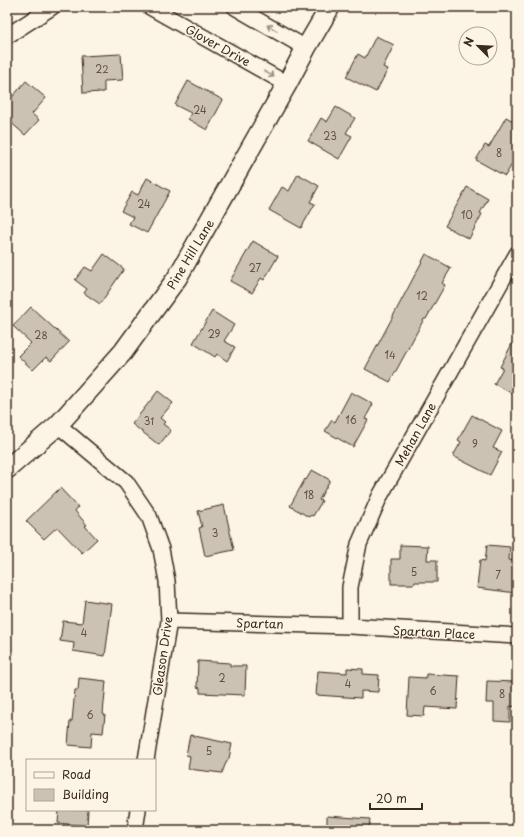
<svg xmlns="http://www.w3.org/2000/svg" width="524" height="837" viewBox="0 0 524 837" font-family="'Playpen Sans',sans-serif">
	<rect width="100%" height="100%" fill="#fcf5e5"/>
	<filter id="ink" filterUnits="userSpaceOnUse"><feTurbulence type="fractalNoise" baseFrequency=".025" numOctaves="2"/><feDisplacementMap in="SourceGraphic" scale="8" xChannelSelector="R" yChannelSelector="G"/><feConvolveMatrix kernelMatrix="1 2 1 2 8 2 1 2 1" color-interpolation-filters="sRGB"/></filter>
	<g filter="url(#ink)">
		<path fill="#ccc2b3" stroke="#3b2a1e" d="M 376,36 L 394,45 L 383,67 L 388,69 L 376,92 L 346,77 L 358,54 L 365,58 Z
			M 121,54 L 123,80 L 104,81 L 104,92 L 83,93 L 81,56 Z
			M 26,81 L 46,98 L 32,114 L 39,120 L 25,135 L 7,119 L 7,103 Z
			M 188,81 L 223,100 L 207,130 L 188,119 L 191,113 L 175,105 Z
			M 336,107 L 355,118 L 346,133 L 352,136 L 339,159 L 308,141 L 321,118 L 327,122 Z
			M 506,117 L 517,123 L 517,156 L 505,176 L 476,160 L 485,145 L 489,147 Z
			M 298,174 L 319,186 L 310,202 L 315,204 L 301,228 L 269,210 L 282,187 L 289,191 Z
			M 147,178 L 170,191 L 147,233 L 129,224 L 133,217 L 121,211 L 132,192 L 138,195 Z
			M 467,187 L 488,199 L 480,213 L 482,214 L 469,239 L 445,226 Z
			M 253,241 L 278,256 L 264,280 L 261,278 L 252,293 L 230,281 Z
			M 104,254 L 124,269 L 100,304 L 84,293 L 87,289 L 75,280 L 85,267 L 92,271 Z
			M 426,254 L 451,268 L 442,283 L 445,285 L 426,319 L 424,319 L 390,382 L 365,369 Z
			M 31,307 L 69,342 L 51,361 L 46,357 L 33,370 L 18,356 L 31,343 L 13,326 Z
			M 212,311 L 234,325 L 224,341 L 235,347 L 227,361 L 217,354 L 215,357 L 193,343 Z
			M 517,334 L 517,396 L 494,384 L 503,368 L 500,367 Z
			M 158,391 L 173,403 L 160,418 L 165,422 L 163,424 L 171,430 L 159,445 L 132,424 Z
			M 351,392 L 373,404 L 365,419 L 368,420 L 353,447 L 325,431 L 332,420 L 335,422 Z
			M 472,415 L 502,431 L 493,448 L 502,452 L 490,475 L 453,456 L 461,442 L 458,440 Z
			M 312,470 L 330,480 L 319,500 L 322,501 L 313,516 L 311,515 L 309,517 L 290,506 L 305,479 L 306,480 Z
			M 60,488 L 78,507 L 75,511 L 87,525 L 85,526 L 97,539 L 82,553 L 57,527 L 44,539 L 26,521 Z
			M 224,505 L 234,550 L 205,556 L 199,528 L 202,527 L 198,511 Z
			M 400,545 L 428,546 L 427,560 L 437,560 L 437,582 L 415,582 L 414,584 L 391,584 L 391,559 L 400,559 Z
			M 487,545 L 510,547 L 509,560 L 517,561 L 517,586 L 516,593 L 477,588 L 480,560 L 485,561 Z
			M 85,600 L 112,604 L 105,656 L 73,651 L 74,643 L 60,641 L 63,621 L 82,623 Z
			M 198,661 L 230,663 L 230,666 L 246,666 L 245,695 L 200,693 L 200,688 L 197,687 Z
			M 347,668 L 363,669 L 363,674 L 379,675 L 378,692 L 361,691 L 361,698 L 316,695 L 318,671 L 347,673 Z
			M 426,674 L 459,676 L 457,709 L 425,707 L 424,716 L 407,715 L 409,677 L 426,678 Z
			M 79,678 L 106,681 L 103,714 L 105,715 L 103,733 L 92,732 L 91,747 L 68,745 L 70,721 L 72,721 L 75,690 L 78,690 Z
			M 487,681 L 517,682 L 517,707 L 510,706 L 510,722 L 494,721 L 494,703 L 486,703 Z
			M 190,735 L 232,744 L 229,758 L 225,765 L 222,773 L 188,769 L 190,756 L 186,755 Z
			M 59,810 L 88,810 L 87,826 L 58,823 Z
			M 327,816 L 370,819 L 369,830 L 327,830 Z"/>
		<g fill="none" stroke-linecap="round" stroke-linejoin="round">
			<g stroke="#3b2a1e" stroke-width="18">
				<path id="minor" d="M 150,7 L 287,84
					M 235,7 L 306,48
					M 7,36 L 52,7
					M 58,425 L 126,482 L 149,516 L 161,549 L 167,581 L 169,621 L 146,760
					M 169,621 L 350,626 L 517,636
					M 350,626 L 350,587 L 359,544 L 380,496 L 517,254
					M 135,830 L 138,810"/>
			</g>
			<g stroke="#3b2a1e" stroke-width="22">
				<path id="tertiary" d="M 7,469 L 58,425 L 123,352 L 177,278 L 287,84 L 306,48 L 330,7"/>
			</g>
			<use href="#minor" stroke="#fcf5e5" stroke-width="15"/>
			<use href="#tertiary" stroke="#fcf5e5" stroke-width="19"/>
		</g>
		<defs><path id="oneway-shaft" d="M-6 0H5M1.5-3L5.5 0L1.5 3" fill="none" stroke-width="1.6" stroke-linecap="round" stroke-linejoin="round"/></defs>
		<g stroke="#9c9082">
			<use href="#oneway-shaft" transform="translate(272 28) rotate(-150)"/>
			<use href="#oneway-shaft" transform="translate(269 74) rotate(29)"/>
		</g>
	</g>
	<g text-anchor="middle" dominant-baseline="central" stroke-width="3" stroke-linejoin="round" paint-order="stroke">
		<g font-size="10" fill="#5f5043">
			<text x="102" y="68">22</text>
			<text x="200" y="109">24</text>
			<text x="330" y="135">23</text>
			<text x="499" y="152">8</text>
			<text x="144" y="203">24</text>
			<text x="467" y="214">10</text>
			<text x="255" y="267">27</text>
			<text x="422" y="295">12</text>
			<text x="214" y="333">29</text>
			<text x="41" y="334">28</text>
			<text x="390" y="354">14</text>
			<text x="351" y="419">16</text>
			<text x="149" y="420">31</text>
			<text x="475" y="443">9</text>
			<text x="309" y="494">18</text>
			<text x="215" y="532">3</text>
			<text x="414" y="571">5</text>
			<text x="498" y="574">7</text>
			<text x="84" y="632">4</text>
			<text x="222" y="677">2</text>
			<text x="348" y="683">4</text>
			<text x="433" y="690">6</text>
			<text x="502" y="693">8</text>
			<text x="90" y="714">6</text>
			<text x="209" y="750">5</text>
		</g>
		<g font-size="12" fill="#3b2a1e" stroke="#fcf5e5">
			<text transform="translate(218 45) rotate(29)">Glover Drive</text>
			<text transform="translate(190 254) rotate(-59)">Pine Hill Lane</text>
			<text transform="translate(415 434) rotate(-61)">Mehan Lane</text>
			<text transform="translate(260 623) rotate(2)">Spartan</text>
			<text transform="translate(434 632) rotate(3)">Spartan Place</text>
			<text transform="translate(162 656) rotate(-82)">Gleason Drive</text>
		</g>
	</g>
	<rect width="524" height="837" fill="none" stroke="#fcf5e5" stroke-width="24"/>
	<rect x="12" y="12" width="500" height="813" fill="none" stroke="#3b2a1e" stroke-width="1.5" filter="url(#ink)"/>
	<rect x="26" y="759" width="130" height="52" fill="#fcf5e5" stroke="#afa495"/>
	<rect x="34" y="772" width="20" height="6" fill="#fcf5e5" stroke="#afa495"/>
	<text x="62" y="779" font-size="12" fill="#3b2a1e">Road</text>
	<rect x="34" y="789" width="20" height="12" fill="#ccc2b3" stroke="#afa495"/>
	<text x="62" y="799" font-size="12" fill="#3b2a1e">Building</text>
	<g transform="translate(478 46) rotate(294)"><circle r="19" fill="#fcf5e5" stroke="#afa495"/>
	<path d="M0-3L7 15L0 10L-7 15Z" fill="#3b2a1e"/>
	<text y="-6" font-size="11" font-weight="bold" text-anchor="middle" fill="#3b2a1e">N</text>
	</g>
	<path d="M370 803v6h52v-6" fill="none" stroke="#3b2a1e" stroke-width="2"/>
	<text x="376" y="803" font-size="12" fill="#3b2a1e" stroke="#fcf5e5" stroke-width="3" paint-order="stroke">20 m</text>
</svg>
